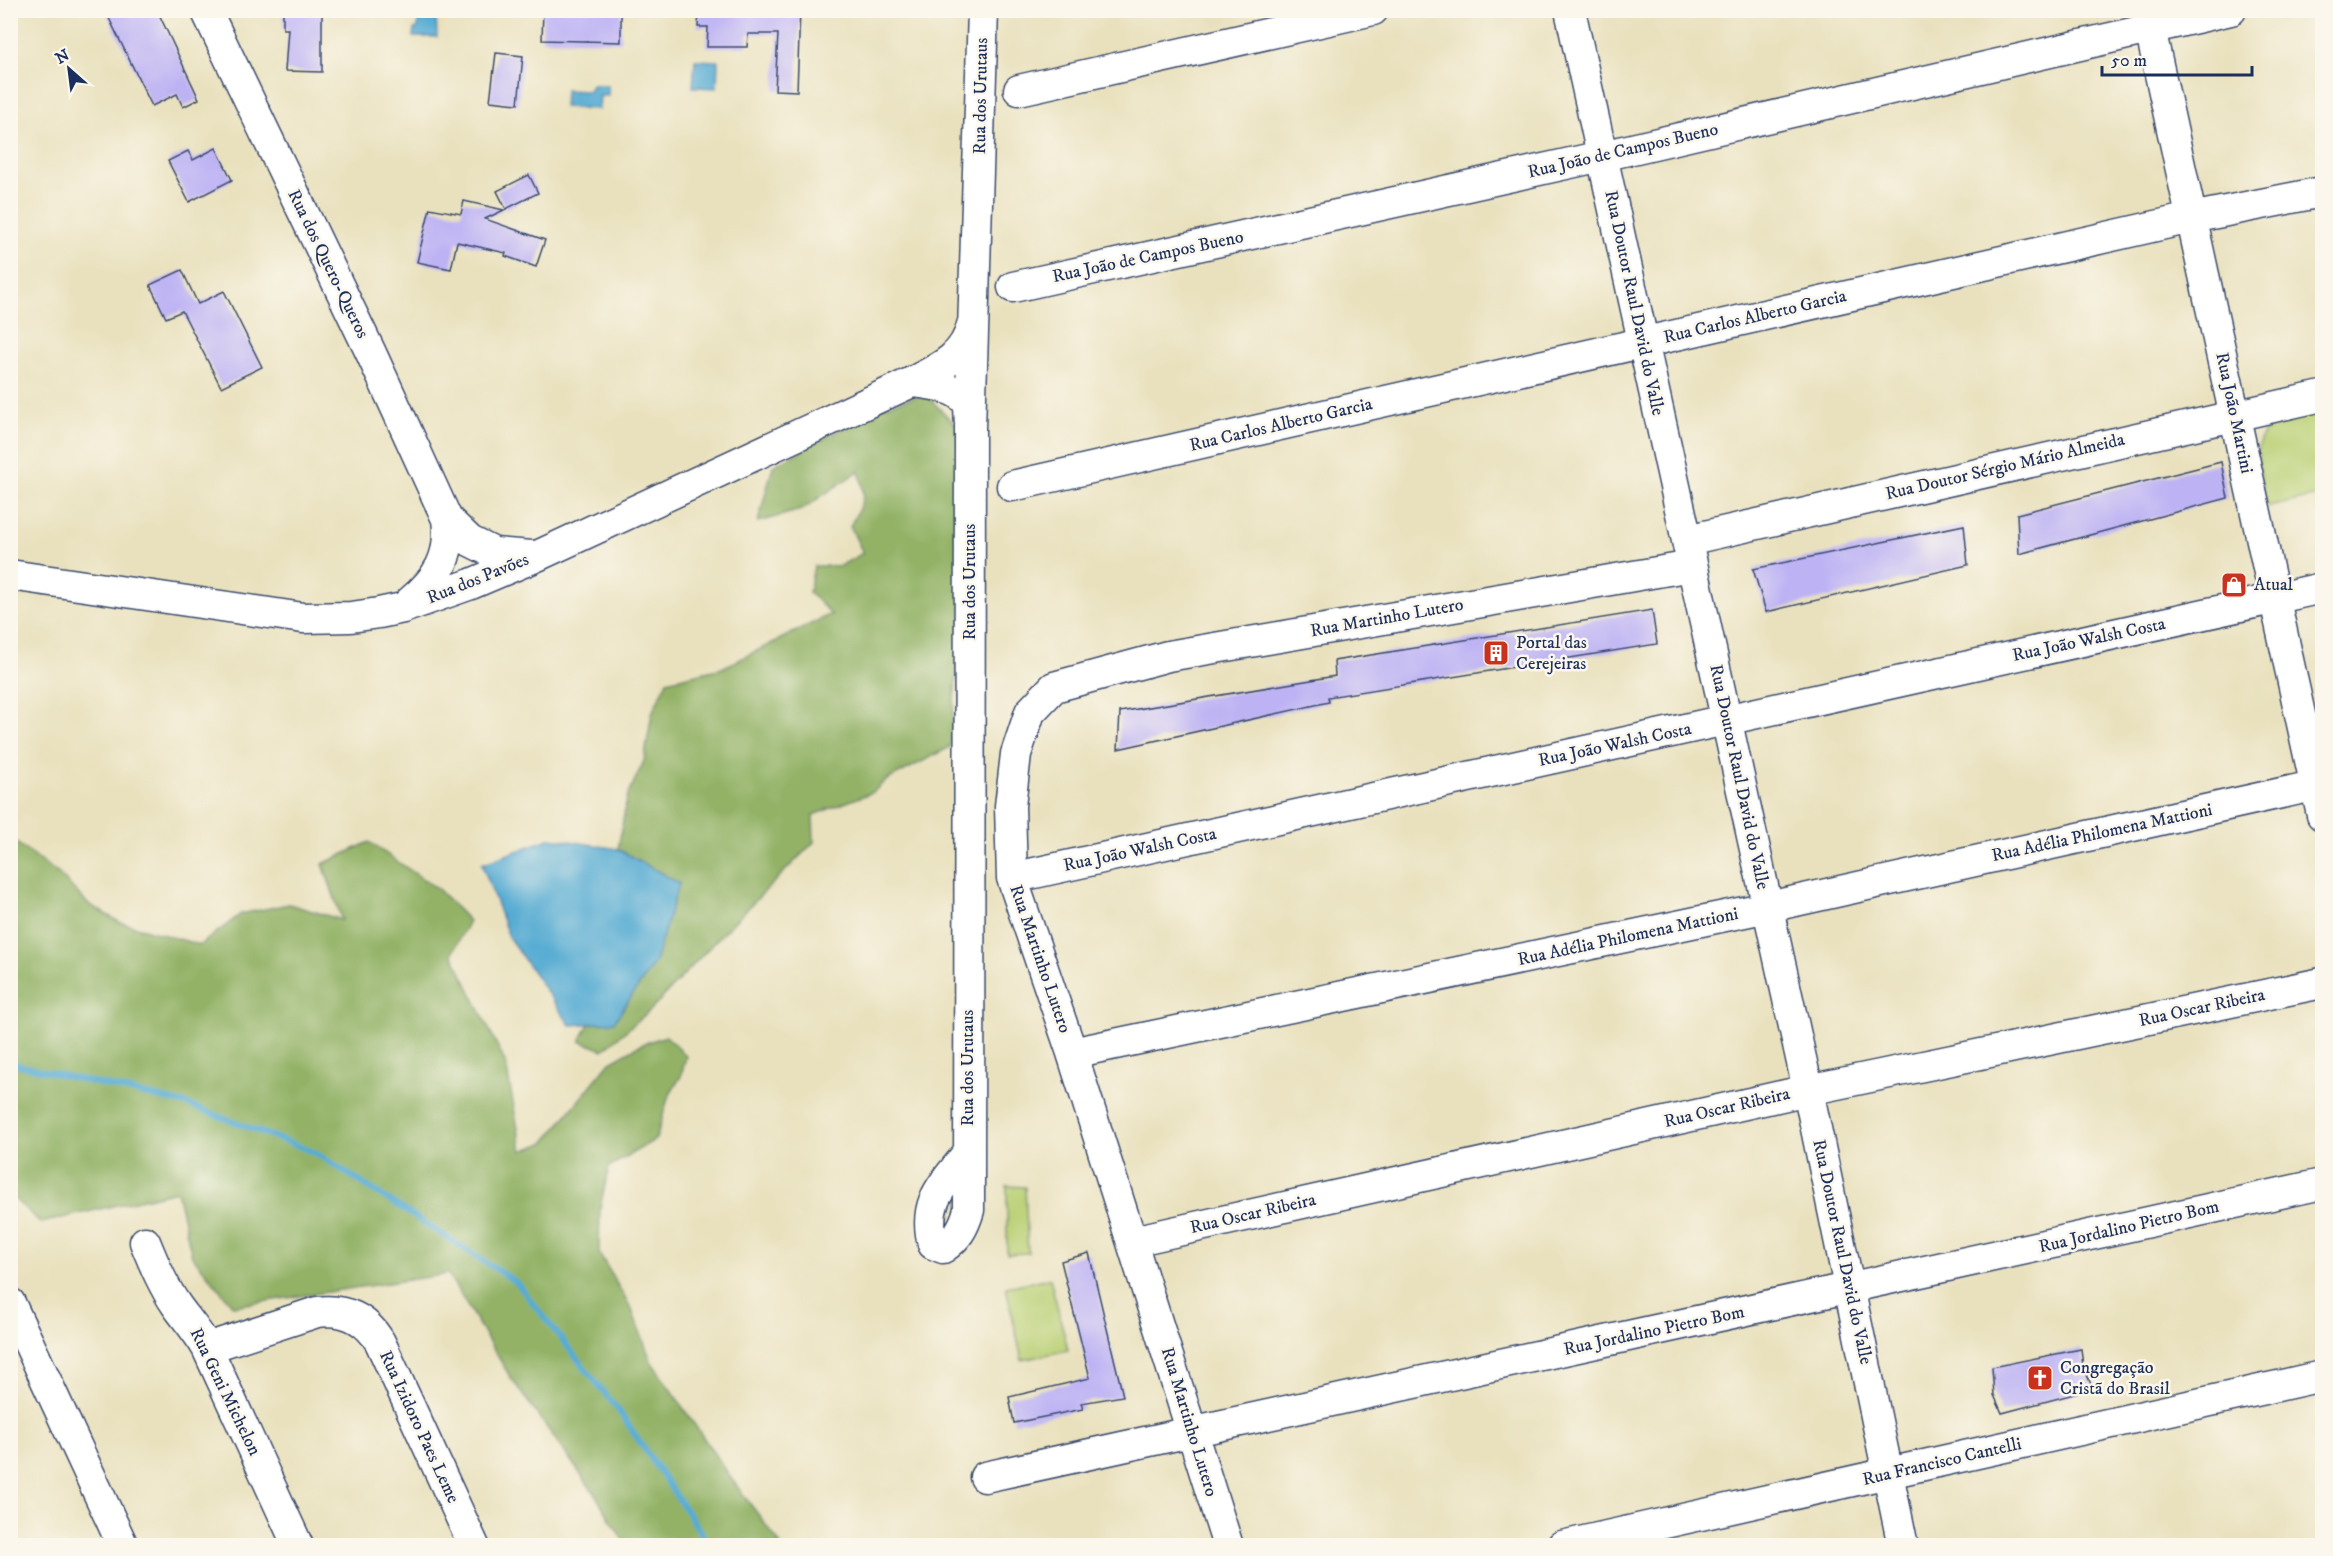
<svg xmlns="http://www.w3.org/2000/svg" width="2333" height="1556" viewBox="0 0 2333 1556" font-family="'IM FELL DW Pica',serif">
	<rect width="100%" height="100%" fill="#fbf7ec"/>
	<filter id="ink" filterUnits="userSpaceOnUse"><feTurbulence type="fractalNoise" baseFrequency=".0167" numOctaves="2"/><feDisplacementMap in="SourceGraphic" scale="12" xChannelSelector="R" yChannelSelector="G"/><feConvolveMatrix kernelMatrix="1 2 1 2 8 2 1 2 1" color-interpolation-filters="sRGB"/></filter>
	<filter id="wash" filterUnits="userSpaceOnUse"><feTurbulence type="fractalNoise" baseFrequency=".008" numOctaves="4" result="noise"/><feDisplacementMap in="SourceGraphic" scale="24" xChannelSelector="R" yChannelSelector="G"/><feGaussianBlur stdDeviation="1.35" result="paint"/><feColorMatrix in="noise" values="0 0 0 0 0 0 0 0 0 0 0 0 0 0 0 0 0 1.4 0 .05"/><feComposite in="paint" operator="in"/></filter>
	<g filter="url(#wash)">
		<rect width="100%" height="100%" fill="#e9e1be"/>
		<path fill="#bad074" stroke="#6a8069" stroke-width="1.5" d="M 2322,409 L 2322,495 L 2268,507 C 2262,479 2244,433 2281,419 C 2294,414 2309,412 2322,409 Z
			M 1007,1186 L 1025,1187 L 1028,1253 L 1007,1254 Z
			M 1050,1278 L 1068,1350 L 1022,1360 L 1006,1287 Z"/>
		<path fill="#93b266" stroke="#577062" stroke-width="1.5" d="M 925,394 L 962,431 L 961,623 L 950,747 L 885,781 L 873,792 L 813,815 L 814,842 L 720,936 L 653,1008 L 603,1050 L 580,1041 L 589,1024 L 614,1021 L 679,884 L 618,849 L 627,797 L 644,761 L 652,713 L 667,681 L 722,668 L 831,614 L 809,592 L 814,566 L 840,566 L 863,553 L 850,526 C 863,502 867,498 859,471 L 801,510 L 758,522 L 773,466 L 881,407 Z
			M 11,839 L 59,874 L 88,904 L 119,922 L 200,945 L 241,914 L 289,904 L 342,920 L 323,864 L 369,842 L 439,890 L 469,921 L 452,953 L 506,1064 L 522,1151 L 544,1143 L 610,1062 L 642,1044 L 666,1036 L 686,1056 L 681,1076 L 668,1098 L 656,1139 L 609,1167 L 600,1208 L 599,1253 L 632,1310 L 651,1361 L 733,1481 L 781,1545 L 626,1545 L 595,1494 L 511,1378 L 448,1274 L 233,1306 L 192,1256 L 177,1191 L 41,1223 L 11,1196 Z"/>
		<path fill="#57acd3" stroke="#396e98" stroke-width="1.5" d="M 418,11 L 436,11 L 437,37 L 413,37 L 414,29 L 418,28 Z
			M 695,60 L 718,61 L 717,88 L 693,87 Z
			M 592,85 L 608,85 L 608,96 L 600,96 L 599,109 L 564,107 L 565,90 L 589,91 Z
			M 551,838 L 618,849 L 679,883 L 655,962 L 614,1022 L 570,1025 L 509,938 L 482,864 Z"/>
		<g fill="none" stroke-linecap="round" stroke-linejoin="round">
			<path stroke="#57acd3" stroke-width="6" d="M 10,1063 L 186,1104 L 314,1152 L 516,1282 L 619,1411 L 710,1546"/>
		</g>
		<g id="blocks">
			<path fill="#bdb3f4" d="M 105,10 L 157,10 L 199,99 L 183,107 L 177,94 L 152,106 Z
				M 283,10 L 322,10 L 322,72 L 285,71 L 288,29 L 283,29 Z
				M 543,10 L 621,10 L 621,42 L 542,40 Z
				M 699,10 L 800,10 L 797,91 L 775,90 L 778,34 L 748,34 L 747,47 L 707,47 L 708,27 L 698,27 Z
				M 496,53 L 523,56 L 518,104 L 490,101 Z
				M 216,148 L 232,180 L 189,202 L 168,161 L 188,151 L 193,160 Z
				M 529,175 L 538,193 L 506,209 L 497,191 Z
				M 464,201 L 504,210 L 485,219 L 545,240 L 536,267 L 505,256 L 506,253 L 457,242 L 451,269 L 417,262 L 430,208 L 461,214 Z
				M 182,270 L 198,304 L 224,291 L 262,367 L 221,387 L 182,311 L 166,318 L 150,285 Z
				M 2221,462 L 2228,498 L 2019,554 L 2017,514 Z
				M 1964,525 L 1968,565 L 1766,612 L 1753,569 Z
				M 1652,610 L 1657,644 L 1328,697 L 1329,702 L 1118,749 L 1120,712 L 1335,676 L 1334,661 Z
				M 1089,1253 L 1123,1396 L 1081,1403 L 1083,1409 L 1014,1423 L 1009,1397 L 1090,1378 L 1061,1261 Z
				M 2081,1349 L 2083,1366 L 2093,1389 L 2002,1413 L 1994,1395 L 1992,1367 Z"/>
		</g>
	</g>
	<g filter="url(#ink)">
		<use href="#blocks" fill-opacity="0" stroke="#3a4a6c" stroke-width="1.5"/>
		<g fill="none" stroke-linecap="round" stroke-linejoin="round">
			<g stroke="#3a4a6c" stroke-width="33">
				<path id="minor" d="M 206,10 L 370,351 L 447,519 L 470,541 L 494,553 L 532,556
					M 1570,10 L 1808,1090 L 1903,1546
					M 2146,10 L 2322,815
					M 1019,90 L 1373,10
					M 1013,287 L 1602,156 L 2231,10
					M 912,382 C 939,368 965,357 972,325
					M 1012,486 L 2191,218 L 2322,192
					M 1687,540 L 2322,396
					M 10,575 L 303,618 L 351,617 L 379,613 L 403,608 L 471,584 L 535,557 L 912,382 C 929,384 958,386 968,404 C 970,409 969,418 970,423
					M 410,602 C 438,578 452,557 447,519
					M 1012,878 L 2322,588
					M 1072,1053 L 1768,907 L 2322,784
					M 967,1154 C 943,1185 922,1202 933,1244 L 943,1248 C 958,1238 964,1227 969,1210 L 970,428 L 983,10
					M 1133,1241 L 1808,1090 L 2322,983
					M 145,1242 C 154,1264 163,1286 177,1306 C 187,1320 198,1332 207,1348 L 298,1546
					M 10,1303 L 123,1546
					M 207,1348 L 317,1312 C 344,1308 366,1318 380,1342 L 474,1546
					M 985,1477 L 2322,1184
					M 1228,1546 L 1072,1053 L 1012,878 L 1010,806 L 1016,754 L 1030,712 L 1054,687 L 1168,656 L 1692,566
					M 1562,1546 L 2322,1376"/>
			</g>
			<use href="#minor" stroke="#fff" stroke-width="30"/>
		</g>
	</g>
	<defs>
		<g id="shop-square" transform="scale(1.35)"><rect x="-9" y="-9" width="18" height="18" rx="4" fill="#c8321e" stroke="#fbf7ec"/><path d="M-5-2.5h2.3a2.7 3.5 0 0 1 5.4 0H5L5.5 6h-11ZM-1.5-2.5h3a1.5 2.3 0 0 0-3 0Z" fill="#fff"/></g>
		<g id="building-square" transform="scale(1.35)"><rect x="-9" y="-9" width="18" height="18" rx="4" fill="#c8321e" stroke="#fbf7ec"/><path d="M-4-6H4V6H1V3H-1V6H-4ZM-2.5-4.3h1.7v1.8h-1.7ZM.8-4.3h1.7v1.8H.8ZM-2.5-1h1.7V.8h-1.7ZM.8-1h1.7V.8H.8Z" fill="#fff"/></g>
		<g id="church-square" transform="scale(1.35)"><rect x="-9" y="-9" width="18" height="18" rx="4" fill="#c8321e" stroke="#fbf7ec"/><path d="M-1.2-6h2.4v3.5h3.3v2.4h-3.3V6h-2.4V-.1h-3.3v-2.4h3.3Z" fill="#fff"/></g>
	</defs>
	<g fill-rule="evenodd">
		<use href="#shop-square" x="2234" y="585"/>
		<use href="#building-square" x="1496" y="653"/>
		<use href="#church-square" x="2040" y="1378"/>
	</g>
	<g text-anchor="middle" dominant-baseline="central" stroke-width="5" stroke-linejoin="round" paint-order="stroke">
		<g font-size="18" fill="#1b2f5e" stroke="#fbf7ec">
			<text transform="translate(981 96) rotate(-89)">Rua dos Urutaus</text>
			<text transform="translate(1623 151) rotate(-13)">Rua João de Campos Bueno</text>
			<text transform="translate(1148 257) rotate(-12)">Rua João de Campos Bueno</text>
			<text transform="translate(328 264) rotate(64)">Rua dos Quero-Queros</text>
			<text transform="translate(1634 303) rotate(78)">Rua Doutor Raul David do Valle</text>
			<text transform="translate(1755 317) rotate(-13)">Rua Carlos Alberto Garcia</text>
			<text transform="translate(2234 413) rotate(78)">Rua João Martini</text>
			<text transform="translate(1281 425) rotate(-13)">Rua Carlos Alberto Garcia</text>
			<text transform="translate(2005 467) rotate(-13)">Rua Doutor Sérgio Mário Almeida</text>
			<text transform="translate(478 579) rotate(-22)">Rua dos Pavões</text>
			<text transform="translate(970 582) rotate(-90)">Rua dos Urutaus</text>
			<text transform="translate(1387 618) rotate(-10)">Rua Martinho Lutero</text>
			<text transform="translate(2089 640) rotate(-12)">Rua João Walsh Costa</text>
			<text transform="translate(1615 745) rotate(-12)">Rua João Walsh Costa</text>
			<text transform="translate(1739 777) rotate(78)">Rua Doutor Raul David do Valle</text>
			<text transform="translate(2102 833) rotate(-12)">Rua Adélia Philomena Mattioni</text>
			<text transform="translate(1140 850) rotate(-12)">Rua João Walsh Costa</text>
			<text transform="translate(1628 937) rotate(-12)">Rua Adélia Philomena Mattioni</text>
			<text transform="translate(1040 959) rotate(71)">Rua Martinho Lutero</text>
			<text transform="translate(2202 1008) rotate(-12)">Rua Oscar Ribeira</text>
			<text transform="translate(968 1068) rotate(-90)">Rua dos Urutaus</text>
			<text transform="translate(1727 1108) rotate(-13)">Rua Oscar Ribeira</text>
			<text transform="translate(1253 1214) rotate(-13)">Rua Oscar Ribeira</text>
			<text transform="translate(2129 1227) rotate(-13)">Rua Jordalino Pietro Bom</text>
			<text transform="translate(1842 1252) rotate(78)">Rua Doutor Raul David do Valle</text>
			<text transform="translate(1654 1331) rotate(-12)">Rua Jordalino Pietro Bom</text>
			<text transform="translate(225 1392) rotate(64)">Rua Geni Michelon</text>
			<text transform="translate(1189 1422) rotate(73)">Rua Martinho Lutero</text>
			<text transform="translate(419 1427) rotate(65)">Rua Izidoro Paes Leme</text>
			<text transform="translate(1942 1462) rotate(-13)">Rua Francisco Cantelli</text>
		</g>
		<g font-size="18" fill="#1b2f5e" stroke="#fbf7ec" text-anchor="start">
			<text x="2254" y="585">Atual</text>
			<text x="1516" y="643">Portal das<tspan x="1516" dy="21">Cerejeiras</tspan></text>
			<text x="2060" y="1368">Congregação<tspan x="2060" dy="21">Cristã do Brasil</tspan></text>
		</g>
	</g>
	<rect width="2333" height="1556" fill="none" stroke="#fbf7ec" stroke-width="36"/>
	<g transform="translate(69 69) rotate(332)" stroke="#fbf7ec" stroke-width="4.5" paint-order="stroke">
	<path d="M0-4.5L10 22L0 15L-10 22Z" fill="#1b2f5e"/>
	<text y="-9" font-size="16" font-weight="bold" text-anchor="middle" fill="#1b2f5e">N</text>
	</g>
	<path d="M2102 66v9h150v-9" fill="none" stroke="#1b2f5e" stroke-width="3"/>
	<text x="2111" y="66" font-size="18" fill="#1b2f5e" stroke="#fbf7ec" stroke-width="4.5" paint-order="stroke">50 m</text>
</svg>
